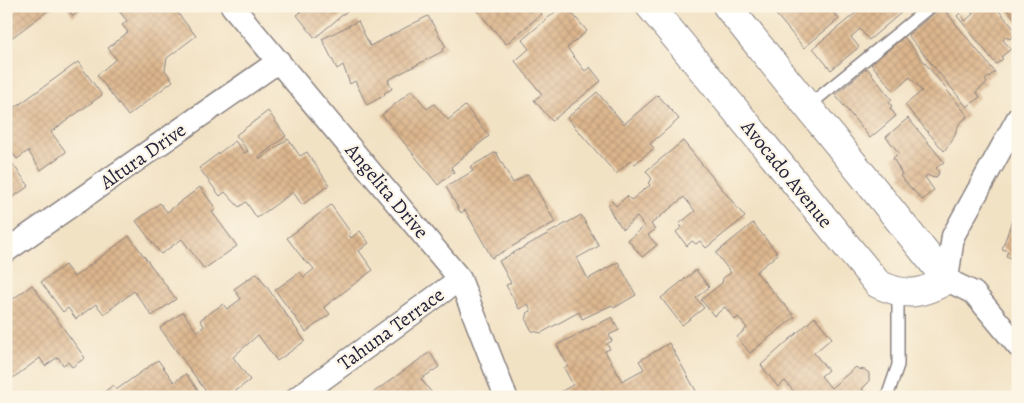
<svg xmlns="http://www.w3.org/2000/svg" width="1024" height="403" viewBox="0 0 1024 403" font-family="Alegreya,serif">
	<defs>
		<pattern id="building-cross-hatch" width="8" height="8" patternUnits="userSpaceOnUse" patternTransform="scale(1.25)"><rect width="8" height="8" fill="#dcb58c"/><path d="M0 0l8 8M0 8l8-8" fill="none" stroke="#bc9b7a"/></pattern>
	</defs>
	<rect width="100%" height="100%" fill="#fcf5e5"/>
	<filter id="ink" filterUnits="userSpaceOnUse"><feTurbulence type="fractalNoise" baseFrequency=".02" numOctaves="2"/><feDisplacementMap in="SourceGraphic" scale="10" xChannelSelector="R" yChannelSelector="G"/><feConvolveMatrix kernelMatrix="1 2 1 2 8 2 1 2 1" color-interpolation-filters="sRGB"/></filter>
	<filter id="wash" filterUnits="userSpaceOnUse"><feTurbulence type="fractalNoise" baseFrequency=".0096" numOctaves="4" result="noise"/><feDisplacementMap in="SourceGraphic" scale="20" xChannelSelector="R" yChannelSelector="G"/><feGaussianBlur stdDeviation="1.12" result="paint"/><feColorMatrix in="noise" values="0 0 0 0 0 0 0 0 0 0 0 0 0 0 0 0 0 1.4 0 .05"/><feComposite in="paint" operator="in"/></filter>
	<g filter="url(#wash)">
		<rect width="100%" height="100%" fill="#f2e2c4"/>
		<g id="blocks">
			<path fill="url(#building-cross-hatch)" d="M 6,6 L 54,6 L 6,42 Z
				M 66,6 L 85,6 L 73,16 Z
				M 119,6 L 172,6 L 196,36 L 167,58 L 165,70 L 173,81 L 128,116 L 97,75 L 116,59 L 108,48 L 128,32 L 122,25 L 127,21 L 117,8 Z
				M 287,6 L 353,6 L 315,38 L 297,15 L 301,12 L 297,7 Z
				M 473,6 L 535,6 L 542,14 L 506,44 Z
				M 562,6 L 566,6 L 587,31 L 567,48 L 585,71 L 590,67 L 601,81 L 552,121 L 534,100 L 542,94 L 515,61 L 529,49 L 522,40 Z
				M 769,6 L 828,6 L 839,19 L 804,48 Z
				M 864,6 L 909,6 L 869,40 L 860,29 L 851,37 L 859,47 L 831,70 L 813,48 Z
				M 967,6 L 995,6 L 1015,30 L 1015,34 L 1010,39 L 1006,37 L 1003,40 L 1011,49 L 1001,57 L 1003,59 L 996,64 L 957,16 L 960,13 L 965,21 L 973,14 Z
				M 1004,6 L 1018,6 L 1018,23 Z
				M 942,7 L 995,72 L 985,80 L 987,83 L 976,92 L 980,97 L 967,107 L 908,35 Z
				M 428,16 L 446,47 L 443,49 L 443,51 L 388,80 L 392,89 L 384,93 L 385,95 L 367,105 L 355,81 L 350,84 L 343,65 L 337,69 L 322,39 L 358,21 L 370,46 Z
				M 904,37 L 968,116 L 959,124 L 952,141 L 944,151 L 905,105 L 922,91 L 910,77 L 894,91 L 871,64 Z
				M 78,62 L 102,95 L 51,132 L 66,152 L 41,170 L 28,151 L 17,159 L 6,145 L 6,114 Z
				M 867,68 L 892,100 L 889,102 L 892,106 L 890,108 L 896,116 L 870,138 L 835,95 Z
				M 412,90 L 427,109 L 434,104 L 448,120 L 465,106 L 489,136 L 451,167 L 454,172 L 438,185 L 382,115 Z
				M 597,92 L 624,124 L 658,95 L 679,119 L 650,144 L 654,148 L 635,164 L 631,160 L 616,174 L 567,118 Z
				M 268,111 L 286,136 L 259,157 L 260,159 L 288,139 L 300,156 L 307,152 L 329,185 L 302,205 L 293,192 L 257,218 L 246,202 L 239,207 L 225,192 L 220,196 L 199,168 L 235,141 L 244,153 L 248,151 L 236,135 Z
				M 908,118 L 944,162 L 936,168 L 939,172 L 937,177 L 934,178 L 927,175 L 925,177 L 934,190 L 922,200 L 900,176 L 902,174 L 893,158 L 899,153 L 886,137 Z
				M 683,141 L 745,217 L 706,248 L 700,241 L 696,244 L 692,241 L 687,246 L 676,232 L 682,227 L 679,224 L 695,211 L 684,197 L 651,224 L 655,230 L 648,235 L 657,245 L 642,257 L 628,240 L 644,226 L 637,217 L 623,229 L 613,216 L 608,205 L 612,201 L 616,206 L 627,196 L 631,200 L 650,185 L 648,183 L 652,179 L 646,171 Z
				M 496,152 L 513,183 L 528,174 L 555,222 L 492,258 L 465,210 L 461,213 L 446,187 L 473,171 L 470,167 Z
				M 6,155 L 29,186 L 6,202 Z
				M 200,187 L 216,209 L 212,212 L 237,246 L 204,269 L 182,239 L 161,254 L 136,221 L 160,203 L 167,212 Z
				M 331,205 L 351,233 L 349,235 L 351,238 L 360,231 L 369,243 L 359,251 L 373,270 L 324,307 L 330,314 L 306,332 L 275,290 L 300,272 L 304,277 L 314,269 L 309,263 L 307,264 L 287,238 Z
				M 581,215 L 599,246 L 577,258 L 588,279 L 618,262 L 636,295 L 614,308 L 612,305 L 582,319 L 579,312 L 541,333 L 532,331 L 526,320 L 528,312 L 531,311 L 528,304 L 519,309 L 506,285 L 511,283 L 499,261 Z
				M 1013,218 L 1018,219 L 1018,261 L 1006,256 L 1008,251 L 1002,249 Z
				M 753,223 L 778,254 L 756,272 L 795,317 L 750,353 L 737,337 L 747,328 L 738,317 L 735,320 L 725,307 L 714,316 L 701,300 L 722,283 L 723,278 L 731,273 L 716,253 Z
				M 129,236 L 176,299 L 152,316 L 134,291 L 104,314 L 96,304 L 76,319 L 68,308 L 63,312 L 41,282 L 65,265 L 74,277 Z
				M 696,270 L 709,287 L 696,298 L 704,308 L 682,325 L 661,298 Z
				M 257,273 L 305,341 L 277,361 L 258,335 L 233,357 L 250,380 L 228,397 L 210,397 L 160,328 L 183,312 L 197,332 L 204,326 L 200,320 L 223,304 L 227,309 L 241,299 L 234,289 Z
				M 32,285 L 85,358 L 72,367 L 68,362 L 63,365 L 58,357 L 45,366 L 40,358 L 6,383 L 6,304 Z
				M 612,317 L 619,330 L 609,335 L 612,341 L 607,344 L 610,349 L 605,351 L 622,381 L 644,369 L 639,361 L 669,343 L 696,391 L 687,397 L 561,397 L 562,391 L 573,385 L 564,368 L 568,366 L 557,345 Z
				M 815,317 L 832,338 L 814,353 L 828,370 L 821,376 L 831,388 L 856,367 L 858,369 L 865,370 L 869,373 L 869,382 L 862,389 L 866,393 L 862,397 L 787,397 L 794,392 L 785,381 L 778,387 L 761,365 Z
				M 430,352 L 439,367 L 421,379 L 435,397 L 367,397 Z
				M 158,360 L 174,382 L 186,374 L 203,397 L 98,397 L 113,385 L 116,390 Z"/>
		</g>
	</g>
	<g filter="url(#ink)">
		<use href="#blocks" fill-opacity="0" stroke="#8a8280" stroke-width="1"/>
		<g fill="none" stroke-linecap="round" stroke-linejoin="round">
			<g stroke="#8a8280" stroke-width="14">
				<path id="service" d="M 807,107 L 931,6
					M 887,397 L 898,365 L 898,293"/>
			</g>
			<g stroke="#8a8280" stroke-width="25">
				<path id="minor" d="M 232,6 L 460,279 L 506,397
					M 1018,118 L 953,236 L 947,280 L 974,293 L 1018,346
					M 6,251 L 279,61
					M 298,397 L 460,279"/>
			</g>
			<g stroke="#8a8280" stroke-width="30">
				<path id="tertiary" d="M 650,6 L 878,284 C 906,297 920,295 947,280 L 727,6"/>
			</g>
			<use href="#service" stroke="#fff" stroke-width="11"/>
			<use href="#minor" stroke="#fff" stroke-width="22"/>
			<use href="#tertiary" stroke="#fff" stroke-width="28"/>
		</g>
	</g>
	<g text-anchor="middle" dominant-baseline="central" stroke-width="4.5" stroke-linejoin="round" paint-order="stroke">
		<g font-size="20" fill="#22223b" stroke="#fcf5e5">
			<text transform="translate(143 156) rotate(-35)">Altura Drive</text>
			<text transform="translate(787 174) rotate(51)">Avocado Avenue</text>
			<text transform="translate(387 191) rotate(50)">Angelita Drive</text>
			<text transform="translate(391 329) rotate(-36)">Tahuna Terrace</text>
		</g>
	</g>
	<rect width="1024" height="403" fill="none" stroke="#fcf5e5" stroke-width="25"/>
</svg>
